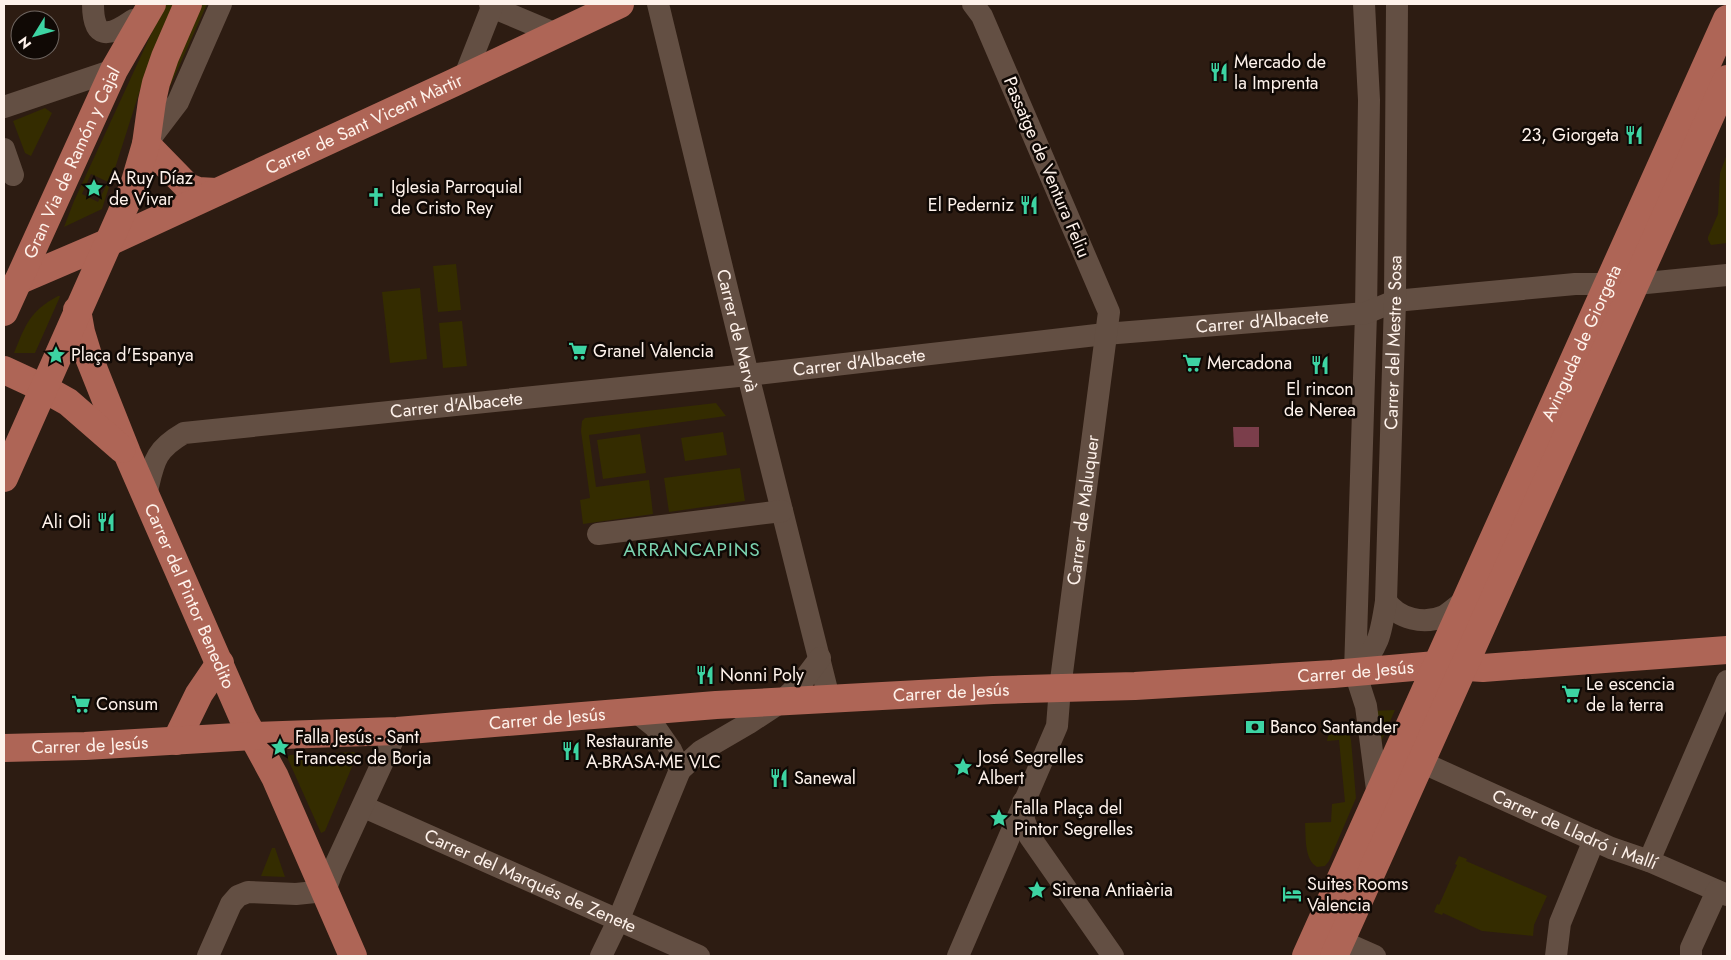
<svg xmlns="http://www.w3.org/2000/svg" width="1731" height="960" viewBox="0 0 1731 960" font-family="Jost,sans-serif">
	<rect width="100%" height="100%" fill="#2d1c12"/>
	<path fill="#342c00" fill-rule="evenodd" d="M 165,4 L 177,4 L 141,87 L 102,209 L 64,227 L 74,201 ZM 91,174 L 108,182 L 98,202 L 82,194 Z
		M 199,4 L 207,4 L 163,102 Z
		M 45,108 L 52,113 L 31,156 L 25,153 L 13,121 Z
		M 1727,154 L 1727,243 L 1711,245 L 1708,240 L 1708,237 L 1718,214 L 1720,173 Z
		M 456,264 L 461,310 L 438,312 L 433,266 Z
		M 420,288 L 427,359 L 390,363 L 382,292 Z
		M 58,296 L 60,296 L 59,299 L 35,353 L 14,353 C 26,324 29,312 58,296 Z
		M 462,321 L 467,366 L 443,368 L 439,323 Z
		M 716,403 L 726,416 L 589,435 L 596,487 L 649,480 L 653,514 L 583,524 L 580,500 L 590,498 L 581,431 L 582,421 L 585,418 Z
		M 723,432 L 727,455 L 685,461 L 681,438 Z
		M 640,434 L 646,473 L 603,479 L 597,440 Z
		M 740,468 L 745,501 L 669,512 L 664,478 Z
		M 1395,710 L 1377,751 L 1372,711 Z
		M 1342,729 L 1349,733 L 1351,740 L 1356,798 L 1329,861 L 1325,866 L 1317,867 C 1304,859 1306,837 1305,823 L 1331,822 L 1332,804 L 1345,802 L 1339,740 L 1327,741 C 1328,732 1333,729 1342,729 Z
		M 354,752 L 357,755 L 325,831 L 321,833 L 287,757 L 290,755 Z
		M 272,848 L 275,848 L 285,877 L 261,876 Z
		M 1459,856 L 1467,859 L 1466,861 L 1547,896 L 1534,925 L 1533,936 L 1482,931 L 1443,913 L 1442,915 L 1434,912 L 1437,904 L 1439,905 L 1457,865 L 1455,864 Z"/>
	<path fill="#7b3e4b" d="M 1233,427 L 1259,427 L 1259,447 L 1234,447 Z"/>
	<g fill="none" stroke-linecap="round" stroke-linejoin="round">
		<g stroke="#634f43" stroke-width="22">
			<path d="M 93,4 C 93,40 108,37 133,20"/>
			<path d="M 490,4 L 492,7 L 556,34"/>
			<path id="s1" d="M 658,4 L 748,375 L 829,698"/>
			<path d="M 1364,4 L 1369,100 L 1366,313 L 1355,672 L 1366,706 L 1378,797"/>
			<path d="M 464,78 L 492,7"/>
			<path d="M 4,107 L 114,70"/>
			<path d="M 146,144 L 178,102 L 221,4"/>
			<path d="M 4,149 L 13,175"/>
			<path id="s2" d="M 146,495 C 154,463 153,451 184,433 L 748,375 L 1105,334 L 1366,313 L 1395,301 L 1575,284 L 1636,284 L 1727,275"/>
			<path d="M 598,534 L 782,511"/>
			<path d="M 1386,601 C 1398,619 1424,625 1444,616 C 1452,611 1459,604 1467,599"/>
			<path id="s3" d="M 1355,672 C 1379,648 1381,634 1386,601 L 1395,301 L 1397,4"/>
			<path id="s4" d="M 1421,762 L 1611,848 L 1649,861 L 1727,895"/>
			<path d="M 680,770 L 701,751 L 749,723 L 781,702 L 802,682 L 820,658"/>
			<path d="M 1023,802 L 1024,820 L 1030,837 L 1113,956"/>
			<path id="s5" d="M 364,807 L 699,956"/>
			<path d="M 1649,861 L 1727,681"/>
			<path d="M 1341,941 L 1375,956"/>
			<path d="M 208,956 L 231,904 L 238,896 L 248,892 L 296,894 L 325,891 L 332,872 L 397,731"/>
			<path d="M 601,956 L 618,921 L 680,770 L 671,750 L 655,727 L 635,711"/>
			<path id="s6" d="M 958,956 L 1057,726 L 1060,688 L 1109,312 L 982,16 L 973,4"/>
			<path d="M 1556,956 L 1560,923 L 1594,840"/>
			<path d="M 1691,956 L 1691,948 L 1717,891"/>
		</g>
		<g stroke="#ae6556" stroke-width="28">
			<path d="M 146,144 L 188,187 L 198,191 L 216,192"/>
			<path id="s7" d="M 18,281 L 109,242 L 453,83 L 620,4"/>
			<path id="s8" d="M 77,310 L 81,332 L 88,355 L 127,453 L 243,718 L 275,777 L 353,956"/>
			<path id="s9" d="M 4,312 L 114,70 L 152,4"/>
			<path d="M 4,370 L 43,388 L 68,402 L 122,449"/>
			<path d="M 4,478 L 134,185 L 146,144 L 152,101 L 156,83 L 165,57 L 188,4"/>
			<path d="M 176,741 L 199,694 L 220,663"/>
			<path id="s10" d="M 4,748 L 85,746 L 253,736 L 397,731 L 716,705 L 993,690 L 1135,686 L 1333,674 L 1436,665 L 1483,668 L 1727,650"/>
			<path id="s11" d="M 1306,956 L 1727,19"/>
			<path d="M 1334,956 L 1727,79"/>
		</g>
	</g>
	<defs>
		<g id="restaurant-bare" transform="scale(1.5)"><path d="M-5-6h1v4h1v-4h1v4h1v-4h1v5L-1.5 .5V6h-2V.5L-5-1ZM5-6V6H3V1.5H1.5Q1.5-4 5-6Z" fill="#3dd4a3" stroke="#100905" stroke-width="2.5" paint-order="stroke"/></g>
		<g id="sight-bare" transform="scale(1.5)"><path d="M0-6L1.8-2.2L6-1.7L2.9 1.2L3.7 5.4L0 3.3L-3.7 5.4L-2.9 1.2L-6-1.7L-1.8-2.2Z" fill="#3dd4a3" stroke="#100905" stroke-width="2.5" paint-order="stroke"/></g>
		<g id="church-bare" transform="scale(1.5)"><path d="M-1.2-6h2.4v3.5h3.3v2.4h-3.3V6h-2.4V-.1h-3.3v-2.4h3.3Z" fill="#3dd4a3" stroke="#100905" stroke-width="2.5" paint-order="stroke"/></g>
		<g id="supermarket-bare" transform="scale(1.5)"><path d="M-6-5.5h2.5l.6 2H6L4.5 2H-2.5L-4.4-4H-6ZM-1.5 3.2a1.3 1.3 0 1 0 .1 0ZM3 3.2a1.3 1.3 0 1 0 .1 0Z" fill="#3dd4a3" stroke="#100905" stroke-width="2.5" paint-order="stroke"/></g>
		<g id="bank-bare" transform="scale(1.5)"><path d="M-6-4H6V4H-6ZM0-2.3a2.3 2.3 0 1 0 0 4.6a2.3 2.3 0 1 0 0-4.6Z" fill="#3dd4a3" stroke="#100905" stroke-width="2.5" paint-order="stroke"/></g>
		<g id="hotel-bare" transform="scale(1.5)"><path d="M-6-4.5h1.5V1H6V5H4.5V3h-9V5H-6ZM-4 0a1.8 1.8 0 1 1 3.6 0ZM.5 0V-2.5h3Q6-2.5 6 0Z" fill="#3dd4a3" stroke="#100905" stroke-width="2.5" paint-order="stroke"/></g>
	</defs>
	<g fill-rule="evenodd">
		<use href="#restaurant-bare" x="1219" y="72"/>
		<use href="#restaurant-bare" x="1634" y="135"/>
		<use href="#sight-bare" x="94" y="188"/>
		<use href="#church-bare" x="376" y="197"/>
		<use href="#restaurant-bare" x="1029" y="205"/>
		<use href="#supermarket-bare" x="578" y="351"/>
		<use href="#sight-bare" x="56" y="355"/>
		<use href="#supermarket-bare" x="1192" y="363"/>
		<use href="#restaurant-bare" x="1320" y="365"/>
		<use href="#restaurant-bare" x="106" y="522"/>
		<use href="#restaurant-bare" x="705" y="675"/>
		<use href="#supermarket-bare" x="1571" y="694"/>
		<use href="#supermarket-bare" x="81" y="704"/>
		<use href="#bank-bare" x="1255" y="727"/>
		<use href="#sight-bare" x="280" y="747"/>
		<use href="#restaurant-bare" x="571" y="751"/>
		<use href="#sight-bare" x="963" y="767"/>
		<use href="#restaurant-bare" x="779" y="778"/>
		<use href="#sight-bare" x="999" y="818"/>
		<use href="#sight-bare" x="1037" y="890"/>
		<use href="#hotel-bare" x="1292" y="894"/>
	</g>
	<g text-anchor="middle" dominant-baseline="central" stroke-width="5" stroke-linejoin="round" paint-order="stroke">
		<g font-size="18" fill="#fef2eb" stroke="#100905" text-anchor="start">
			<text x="1234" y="62">Mercado de<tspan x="1234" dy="21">la Imprenta</tspan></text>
			<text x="1619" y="135" text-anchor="end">23, Giorgeta</text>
			<text x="109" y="178">A Ruy Díaz<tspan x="109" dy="21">de Vivar</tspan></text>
			<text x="391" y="187">Iglesia Parroquial<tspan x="391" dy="21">de Cristo Rey</tspan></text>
			<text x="1014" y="205" text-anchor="end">El Pederniz</text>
			<text x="593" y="351">Granel Valencia</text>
			<text x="71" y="355">Plaça d'Espanya</text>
			<text x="1207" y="363">Mercadona</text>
			<text x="1320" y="389" text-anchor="middle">El rincon<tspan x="1320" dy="21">de Nerea</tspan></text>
			<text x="91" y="522" text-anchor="end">Ali Oli</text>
			<text x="720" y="675">Nonni Poly</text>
			<text x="1586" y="684">Le escencia<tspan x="1586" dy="21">de la terra</tspan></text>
			<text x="96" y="704">Consum</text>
			<text x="1270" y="727">Banco Santander</text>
			<text x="295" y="737">Falla Jesús - Sant<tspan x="295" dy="21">Francesc de Borja</tspan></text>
			<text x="586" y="741">Restaurante<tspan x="586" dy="21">A-BRASA-ME VLC</tspan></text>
			<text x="978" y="757">José Segrelles<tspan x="978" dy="21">Albert</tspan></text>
			<text x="794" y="778">Sanewal</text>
			<text x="1014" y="808">Falla Plaça del<tspan x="1014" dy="21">Pintor Segrelles</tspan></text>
			<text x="1307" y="884">Suites Rooms<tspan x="1307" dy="21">Valencia</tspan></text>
			<text x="1052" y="890">Sirena Antiaèria</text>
		</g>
		<g font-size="18" fill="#fef2eb" stroke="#100905">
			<text stroke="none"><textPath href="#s7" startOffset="380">Carrer de Sant Vicent Màrtir</textPath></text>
			<text stroke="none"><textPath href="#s9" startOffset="164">Gran Via de Ramón y Cajal</textPath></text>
			<text transform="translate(1047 167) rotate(67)">Passatge de Ventura Feliu</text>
			<text stroke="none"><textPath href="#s2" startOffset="1160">Carrer d'Albacete</textPath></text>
			<text stroke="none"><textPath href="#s1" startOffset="336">Carrer de Marvà</textPath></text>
			<text stroke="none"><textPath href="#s11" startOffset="672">Avinguda de Giorgeta</textPath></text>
			<text stroke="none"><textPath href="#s3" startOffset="338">Carrer del Mestre Sosa</textPath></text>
			<text stroke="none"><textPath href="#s2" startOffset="755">Carrer d'Albacete</textPath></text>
			<text stroke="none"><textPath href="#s2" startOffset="350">Carrer d'Albacete</textPath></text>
			<text stroke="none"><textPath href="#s6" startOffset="468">Carrer de Maluquer</textPath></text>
			<text stroke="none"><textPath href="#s8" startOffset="308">Carrer del Pintor Benedito</textPath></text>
			<text stroke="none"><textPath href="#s10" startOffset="1354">Carrer de Jesús</textPath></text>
			<text stroke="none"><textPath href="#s10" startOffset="949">Carrer de Jesús</textPath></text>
			<text stroke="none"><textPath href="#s10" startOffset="544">Carrer de Jesús</textPath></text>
			<text stroke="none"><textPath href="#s10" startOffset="86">Carrer de Jesús</textPath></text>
			<text stroke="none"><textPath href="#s4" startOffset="168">Carrer de Lladró i Mallí</textPath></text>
			<text stroke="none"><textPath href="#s5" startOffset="182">Carrer del Marqués de Zenete</textPath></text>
		</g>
		<g font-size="19" letter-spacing="1" fill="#7bd3b0" stroke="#100905">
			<text x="692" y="549">ARRANCAPINS</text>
		</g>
	</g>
	<rect width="1731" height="960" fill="none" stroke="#fef2eb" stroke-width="10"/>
	<g transform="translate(35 35) rotate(233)"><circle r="24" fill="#100905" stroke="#6f6661"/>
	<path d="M0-4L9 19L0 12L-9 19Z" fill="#3dd4a3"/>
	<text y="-8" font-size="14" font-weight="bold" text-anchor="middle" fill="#fef2eb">N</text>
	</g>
</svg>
